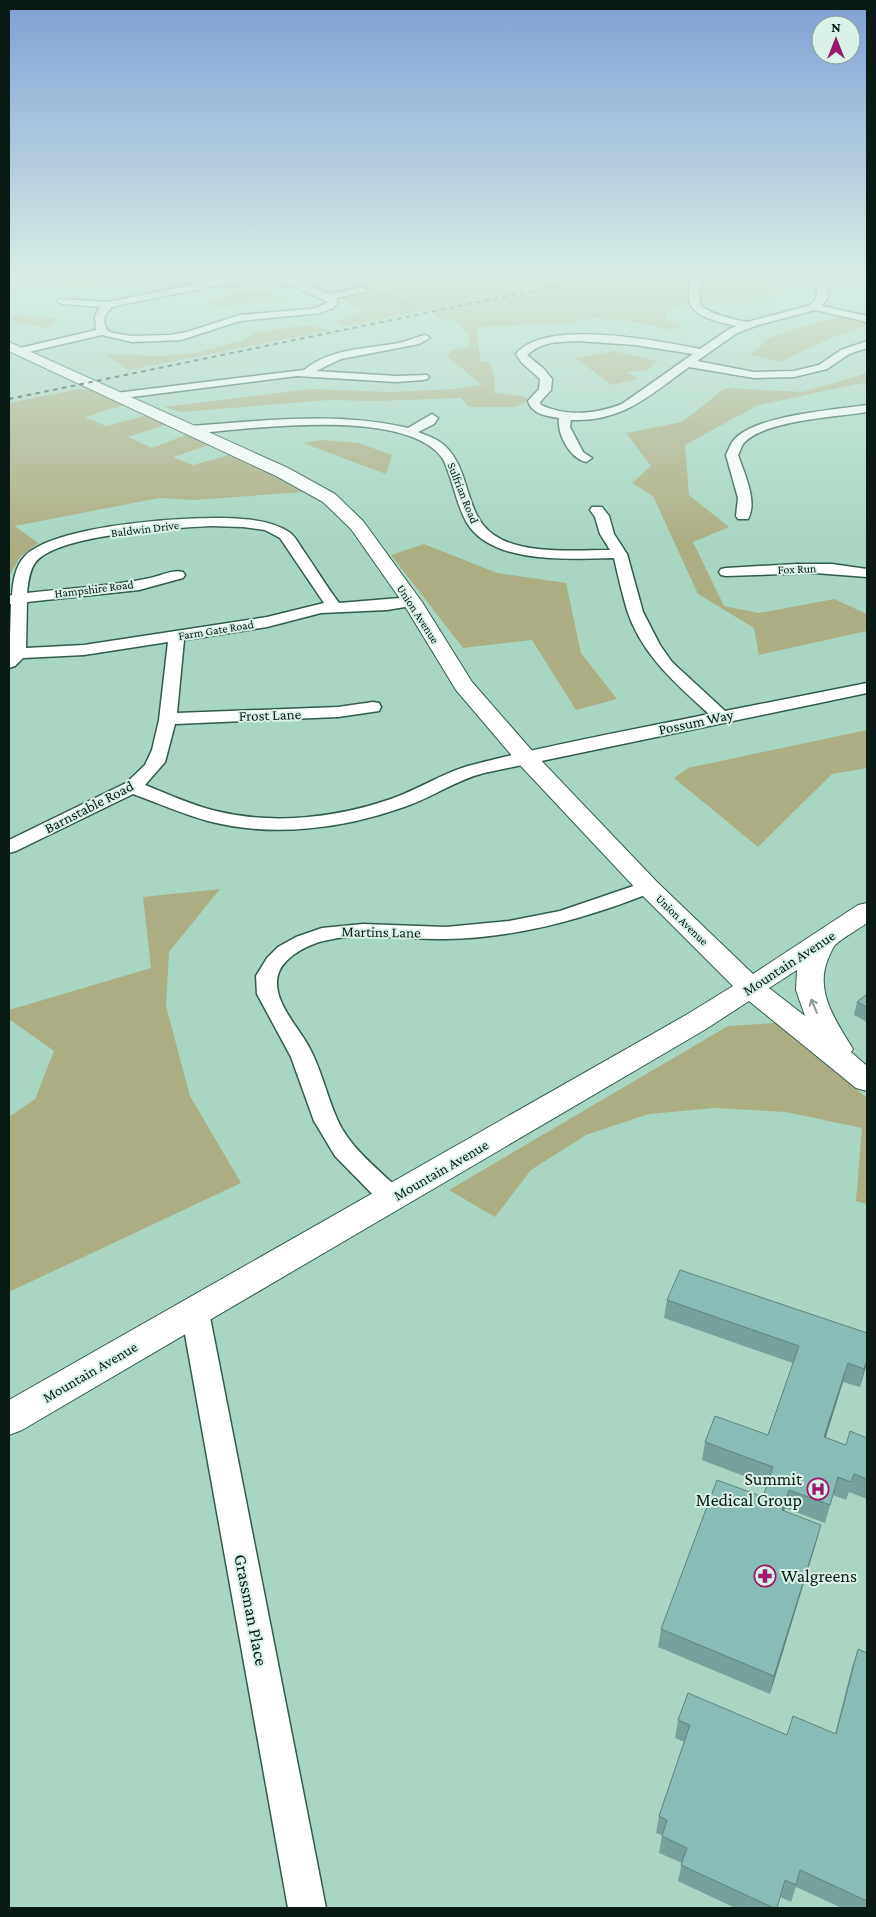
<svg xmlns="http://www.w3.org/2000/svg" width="876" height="1917" viewBox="0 0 876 1917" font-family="'Crimson Pro',serif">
	<rect width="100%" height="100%" fill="#a8d6c3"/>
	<path fill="#adad84" d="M 50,276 L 176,276 L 100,286 L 69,286 Z
		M 333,276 L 458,276 L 460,280 L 553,276 L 773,276 L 772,298 L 684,303 L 667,311 L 666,321 L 682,325 L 674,330 C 650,326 593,310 573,323 L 477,327 L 480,361 L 490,362 L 495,380 L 494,393 L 523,396 L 528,400 L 516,407 L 469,407 L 461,398 L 377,401 L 329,400 L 181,412 L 164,407 L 310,389 L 390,392 L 456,389 L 482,385 L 448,357 L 451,350 L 470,347 L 468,333 L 455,321 L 435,317 L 436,308 L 346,326 L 335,321 L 358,315 L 364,311 L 337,297 L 368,292 L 355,281 L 346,282 Z
		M 263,291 L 286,298 L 278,301 L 251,303 L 215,308 L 208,302 L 228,294 Z
		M 16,315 L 17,315 L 59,319 L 49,328 L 10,321 Z
		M 839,317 L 867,323 L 867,326 L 833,337 L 780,362 L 750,355 L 767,339 L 793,329 Z
		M 306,325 L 332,330 L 128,370 L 105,354 L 160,356 L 197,353 L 244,340 L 253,333 Z
		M 613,351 L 657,361 L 647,370 L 627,372 L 638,379 L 612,385 L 575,358 Z
		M 867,373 L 867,382 L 758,405 L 685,445 L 689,495 L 729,527 L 693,542 L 724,606 L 759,613 L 834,599 L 867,614 L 867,631 L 759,655 L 754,628 L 698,594 L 653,496 L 632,483 L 651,466 L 626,433 L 682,422 L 725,388 L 803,392 Z
		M 78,389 L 91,390 L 124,405 L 85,417 L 106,426 L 148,415 L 168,424 L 128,437 L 152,448 L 189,434 L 212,444 L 173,457 L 193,465 L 233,454 L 302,492 L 194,500 L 159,498 L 15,526 L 38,543 L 20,557 L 9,576 L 9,403 Z
		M 321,440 L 359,443 L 392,455 L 386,474 L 303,443 Z
		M 424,544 L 497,573 L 566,583 L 581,653 L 617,699 L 576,710 L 532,640 L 463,648 L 391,555 Z
		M 867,730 L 867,768 L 832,774 L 758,847 L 674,778 L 688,768 Z
		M 220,889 L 169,952 L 166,1006 L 190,1096 L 241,1183 L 9,1292 L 9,1117 L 35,1099 L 54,1051 L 9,1019 L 9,1010 L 151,968 L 143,897 Z
		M 775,1023 L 867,1098 L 867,1204 L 856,1201 L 862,1128 L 786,1112 L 715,1108 L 649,1114 L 586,1135 L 531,1170 L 495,1217 L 449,1190 L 728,1026 Z"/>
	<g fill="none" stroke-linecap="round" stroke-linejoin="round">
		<path stroke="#847fb7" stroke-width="2" d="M 354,276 L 357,283 L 418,309"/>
		<g stroke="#315c4c" stroke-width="3">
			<path id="minor" d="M 248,276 L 291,278 L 329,294 L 363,287 L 368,290 L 366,292 L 335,298 L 338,302 L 333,308 L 320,313 L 240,321 L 181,340 L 132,342 L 102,335 L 20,354 L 15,351 L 16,349 L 96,330 L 95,316 L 100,307 L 62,304 L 57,301 L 59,299 L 108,302 L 216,280 ZM 263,280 L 289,284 L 328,302 L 318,307 L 310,309 L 240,315 L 187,332 L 170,335 L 132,336 L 113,333 L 107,330 L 104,323 L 105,315 L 112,307 L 120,305 L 216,286 Z
				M 691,276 L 701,276 L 699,298 L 701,306 C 714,315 731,319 747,322 L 808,306 C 823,296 816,291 812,276 L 822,276 L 828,297 L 822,306 L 867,316 L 867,322 L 815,310 L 758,325 L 737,333 L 697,361 L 754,372 L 794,371 L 819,365 L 841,350 L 867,341 L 867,348 L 849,354 L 827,369 L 794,377 L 754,378 L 689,367 C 650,395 623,422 571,420 L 570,427 L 583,452 L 592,458 L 586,462 C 570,458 557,435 559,418 C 546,416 532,414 528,401 L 539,389 L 540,379 L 522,363 L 516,354 C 545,318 659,341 700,349 L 729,329 L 737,326 C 723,323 692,318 689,300 C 688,292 691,284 691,276 ZM 578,341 L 635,345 L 693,354 L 622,404 C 596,414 567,417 541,405 L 540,402 L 551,390 L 552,379 L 544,369 L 527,355 C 543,341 558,342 578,341 Z
				M 425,335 L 430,338 L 419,344 L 341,359 L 316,371 L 396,376 L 427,375 L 429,377 L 427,379 L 423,380 L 396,382 L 297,376 L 116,399 L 110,396 L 116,393 L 304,370 C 331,348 366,349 399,343 C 408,341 416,337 425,335 Z
				M 867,405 L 867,412 C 837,417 763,420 743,444 C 741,447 740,452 738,455 C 744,473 758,501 748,519 L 738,519 L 736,516 L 738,498 L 726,455 C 728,451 730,445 733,441 C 753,415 835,410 867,405 Z
				M 432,414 L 438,418 L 434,424 L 418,432 C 428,436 438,439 445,446 C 471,470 464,515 494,535 C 522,555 577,550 610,550 L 600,534 L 595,517 L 590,510 L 592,507 L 602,507 L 609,516 L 614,534 L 627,554 L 643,612 L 660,645 L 672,662 L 725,711 L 867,683 L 867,693 L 484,773 C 456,780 431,798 404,807 C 342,829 272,838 208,821 C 182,814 158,803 133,794 L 16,851 L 9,853 L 9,840 L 126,783 L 145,765 L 152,750 L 159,720 L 168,642 L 84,655 L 23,658 L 15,666 L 9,668 L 11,604 L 9,604 L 9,596 L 12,595 C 13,582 15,566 25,556 C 56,524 197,515 242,519 C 258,520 275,523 289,532 C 295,536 299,544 303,550 C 315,567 326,586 339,603 L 412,597 L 417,599 L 420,602 L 417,605 L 387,610 L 321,613 L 267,627 L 184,640 L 177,713 L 338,707 L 373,702 L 379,703 L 381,707 L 379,711 L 338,717 L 175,724 L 165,762 L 145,785 C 168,794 191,805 216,811 C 273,825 336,818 391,799 C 417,790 441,774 468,766 C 547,745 628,731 709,714 C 676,684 641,654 627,610 C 622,593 618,576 614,558 C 572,559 492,565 467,523 C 456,504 453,479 443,459 C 407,406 246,429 190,434 L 184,430 L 190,426 C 263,421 336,411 408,428 ZM 211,526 L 243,527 L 265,530 L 280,538 L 324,603 L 267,617 L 84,645 L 26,648 L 27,602 L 139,590 L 183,578 L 185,575 L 183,572 C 173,569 160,576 150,578 C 109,587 68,588 27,593 C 28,584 29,571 35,563 C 56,534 174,528 211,526 Z
				M 797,564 L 832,564 L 867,569 L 867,577 L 815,573 L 726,576 L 721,575 L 719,572 L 721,569 L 726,568 Z
				M 648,881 L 655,883 L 658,887 L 655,891 C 588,918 518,938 446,939 C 407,940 367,931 328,940 C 311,943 286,955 279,972 C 269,998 298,1026 309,1047 C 322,1071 327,1097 338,1121 C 351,1149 379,1170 401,1191 L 405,1198 L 401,1205 L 392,1207 L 383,1205 L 335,1156 L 314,1121 L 291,1057 L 257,994 L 256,976 L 267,958 L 278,947 L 296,937 L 322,928 L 363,924 L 446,927 L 509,921 L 560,911 Z
				M 195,1301 L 205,1304 L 209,1312 L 326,1908 L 288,1908 L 181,1312 L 185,1304 Z"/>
		</g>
		<g stroke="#315c4c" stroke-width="2">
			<path id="major" d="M 9,342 L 288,468 L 335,494 L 363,521 L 422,602 L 472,682 L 535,754 L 657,882 L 753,974 L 858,905 L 867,903 L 867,923 C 857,930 844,937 835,945 C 832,949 830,954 828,959 C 814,991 837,1023 853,1049 L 851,1052 L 867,1066 L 867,1091 L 856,1088 L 749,1001 L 706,1029 L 22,1430 L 9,1435 L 9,1400 L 686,1015 L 733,986 L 639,892 L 519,764 L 456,690 L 403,603 L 351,529 L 323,502 L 276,476 L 9,351 ZM 797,970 L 796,990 L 805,1016 L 769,988 Z"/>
		</g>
		<use href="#minor" fill="#fff" fill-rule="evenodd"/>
		<use href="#major" fill="#fff" fill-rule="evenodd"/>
		<path stroke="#21372f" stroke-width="2" stroke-dasharray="4.5 4.5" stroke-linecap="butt" d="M 9,399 L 605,276"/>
	</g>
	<path fill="#75a29d" d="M 867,994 L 867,1022 L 854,1015 L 857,1002 Z
		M 667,1300 L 867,1363 L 860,1387 L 843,1382 L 825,1438 L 846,1445 L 867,1438 L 867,1499 L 849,1492 L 846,1500 L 833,1495 L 825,1523 L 785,1508 L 784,1511 L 816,1543 L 770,1694 L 658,1647 L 661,1629 L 763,1497 L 767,1485 L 702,1460 L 705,1442 L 768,1435 L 793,1363 L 664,1318 Z
		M 858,1649 L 867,1653 L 867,1908 L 842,1908 L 796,1887 L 791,1902 L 780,1897 L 777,1908 L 735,1908 L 678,1881 L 682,1863 L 659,1853 L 662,1835 L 656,1833 L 659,1816 L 684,1742 L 675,1738 L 678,1720 L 787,1735 L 835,1734 L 852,1667 Z"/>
	<path fill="#5f8480" d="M 867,1360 L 867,1363 L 860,1387 L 864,1369 Z
		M 848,1363 L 843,1382 L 820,1456 L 824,1437 Z
		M 789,1490 L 785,1508 L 778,1529 L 782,1510 Z
		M 821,1525 L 816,1543 L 770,1694 L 774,1676 Z"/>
	<path fill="#88bcb7" stroke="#5f8480" d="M 867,994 L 867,1007 L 857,1002 Z
		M 680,1270 L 867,1333 L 867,1360 L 864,1369 L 848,1363 L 824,1437 L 846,1445 L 850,1431 L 867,1438 L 867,1479 L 854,1474 L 851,1482 L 838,1477 L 830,1505 L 789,1490 L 782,1510 L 821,1525 L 774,1676 L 661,1629 L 717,1480 L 763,1497 L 773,1467 L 705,1442 L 715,1416 L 768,1435 L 799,1346 L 667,1300 Z
		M 858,1649 L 867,1653 L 867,1901 L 800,1870 L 796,1885 L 785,1880 L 777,1908 L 774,1908 L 681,1865 L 687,1848 L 662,1836 L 667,1820 L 659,1816 L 690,1725 L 678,1720 L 688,1693 L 787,1735 L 793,1716 L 836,1734 Z"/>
	<defs><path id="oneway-shaft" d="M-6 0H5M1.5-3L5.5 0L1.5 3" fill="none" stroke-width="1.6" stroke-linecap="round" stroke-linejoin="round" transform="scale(1.25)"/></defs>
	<use stroke="#909895" href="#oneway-shaft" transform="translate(814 1006) rotate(-113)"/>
	<linearGradient id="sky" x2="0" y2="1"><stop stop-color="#809fd4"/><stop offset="0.51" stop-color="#d8ede4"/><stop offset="1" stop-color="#d8ede4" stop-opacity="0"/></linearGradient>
	<rect width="876" height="544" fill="url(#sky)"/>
	<defs>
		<g id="hospital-ring" transform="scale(1.125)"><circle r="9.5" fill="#daf1e7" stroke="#9c1a6d" stroke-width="1.5"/><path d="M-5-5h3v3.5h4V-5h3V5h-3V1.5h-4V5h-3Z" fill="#9c1a6d"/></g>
		<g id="pharmacy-ring" transform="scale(1.125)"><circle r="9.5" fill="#daf1e7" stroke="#9c1a6d" stroke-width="1.5"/><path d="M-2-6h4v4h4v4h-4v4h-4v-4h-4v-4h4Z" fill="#9c1a6d"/></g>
	</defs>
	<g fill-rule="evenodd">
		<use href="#hospital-ring" x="818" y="1489"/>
		<use href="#pharmacy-ring" x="765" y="1576"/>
	</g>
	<g text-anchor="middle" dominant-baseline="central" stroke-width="4" stroke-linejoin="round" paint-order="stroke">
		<g font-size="12" fill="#091a14" stroke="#daf1e7">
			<text transform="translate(463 493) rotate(68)">Sulfrian Road</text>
			<text transform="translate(145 529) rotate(-7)">Baldwin Drive</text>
			<text transform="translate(797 569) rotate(-2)">Fox Run</text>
			<text transform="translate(94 589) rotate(-7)">Hampshire Road</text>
			<text transform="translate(418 614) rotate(57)">Union Avenue</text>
			<text transform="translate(216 630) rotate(-9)">Farm Gate Road</text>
			<text transform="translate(682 920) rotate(44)">Union Avenue</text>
		</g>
		<g font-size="15" fill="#091a14" stroke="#daf1e7">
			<text transform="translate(270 715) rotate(-2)">Frost Lane</text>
			<text transform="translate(696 722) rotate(-12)">Possum Way</text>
			<text transform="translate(89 807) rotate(-27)">Barnstable Road</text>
			<text transform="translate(381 932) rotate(1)">Martins Lane</text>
			<text transform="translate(789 963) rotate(-33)">Mountain Avenue</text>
			<text transform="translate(441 1170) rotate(-30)">Mountain Avenue</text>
			<text transform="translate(90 1372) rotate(-30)">Mountain Avenue</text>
		</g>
		<g font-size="18" fill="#091a14" stroke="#daf1e7" text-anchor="end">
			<text x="802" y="1479">Summit<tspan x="802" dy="21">Medical Group</tspan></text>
			<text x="781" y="1576" text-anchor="start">Walgreens</text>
		</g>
		<g font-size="18" fill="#091a14" stroke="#daf1e7">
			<text transform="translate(251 1610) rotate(79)">Grassman Place</text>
		</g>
	</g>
	<rect width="876" height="1917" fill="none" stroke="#091a14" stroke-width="20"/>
	<g transform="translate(836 40)"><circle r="24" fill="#daf1e7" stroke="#869b93"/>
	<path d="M0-4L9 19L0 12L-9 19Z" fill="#9c1a6d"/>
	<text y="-8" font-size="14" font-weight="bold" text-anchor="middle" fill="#091a14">N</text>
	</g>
</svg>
